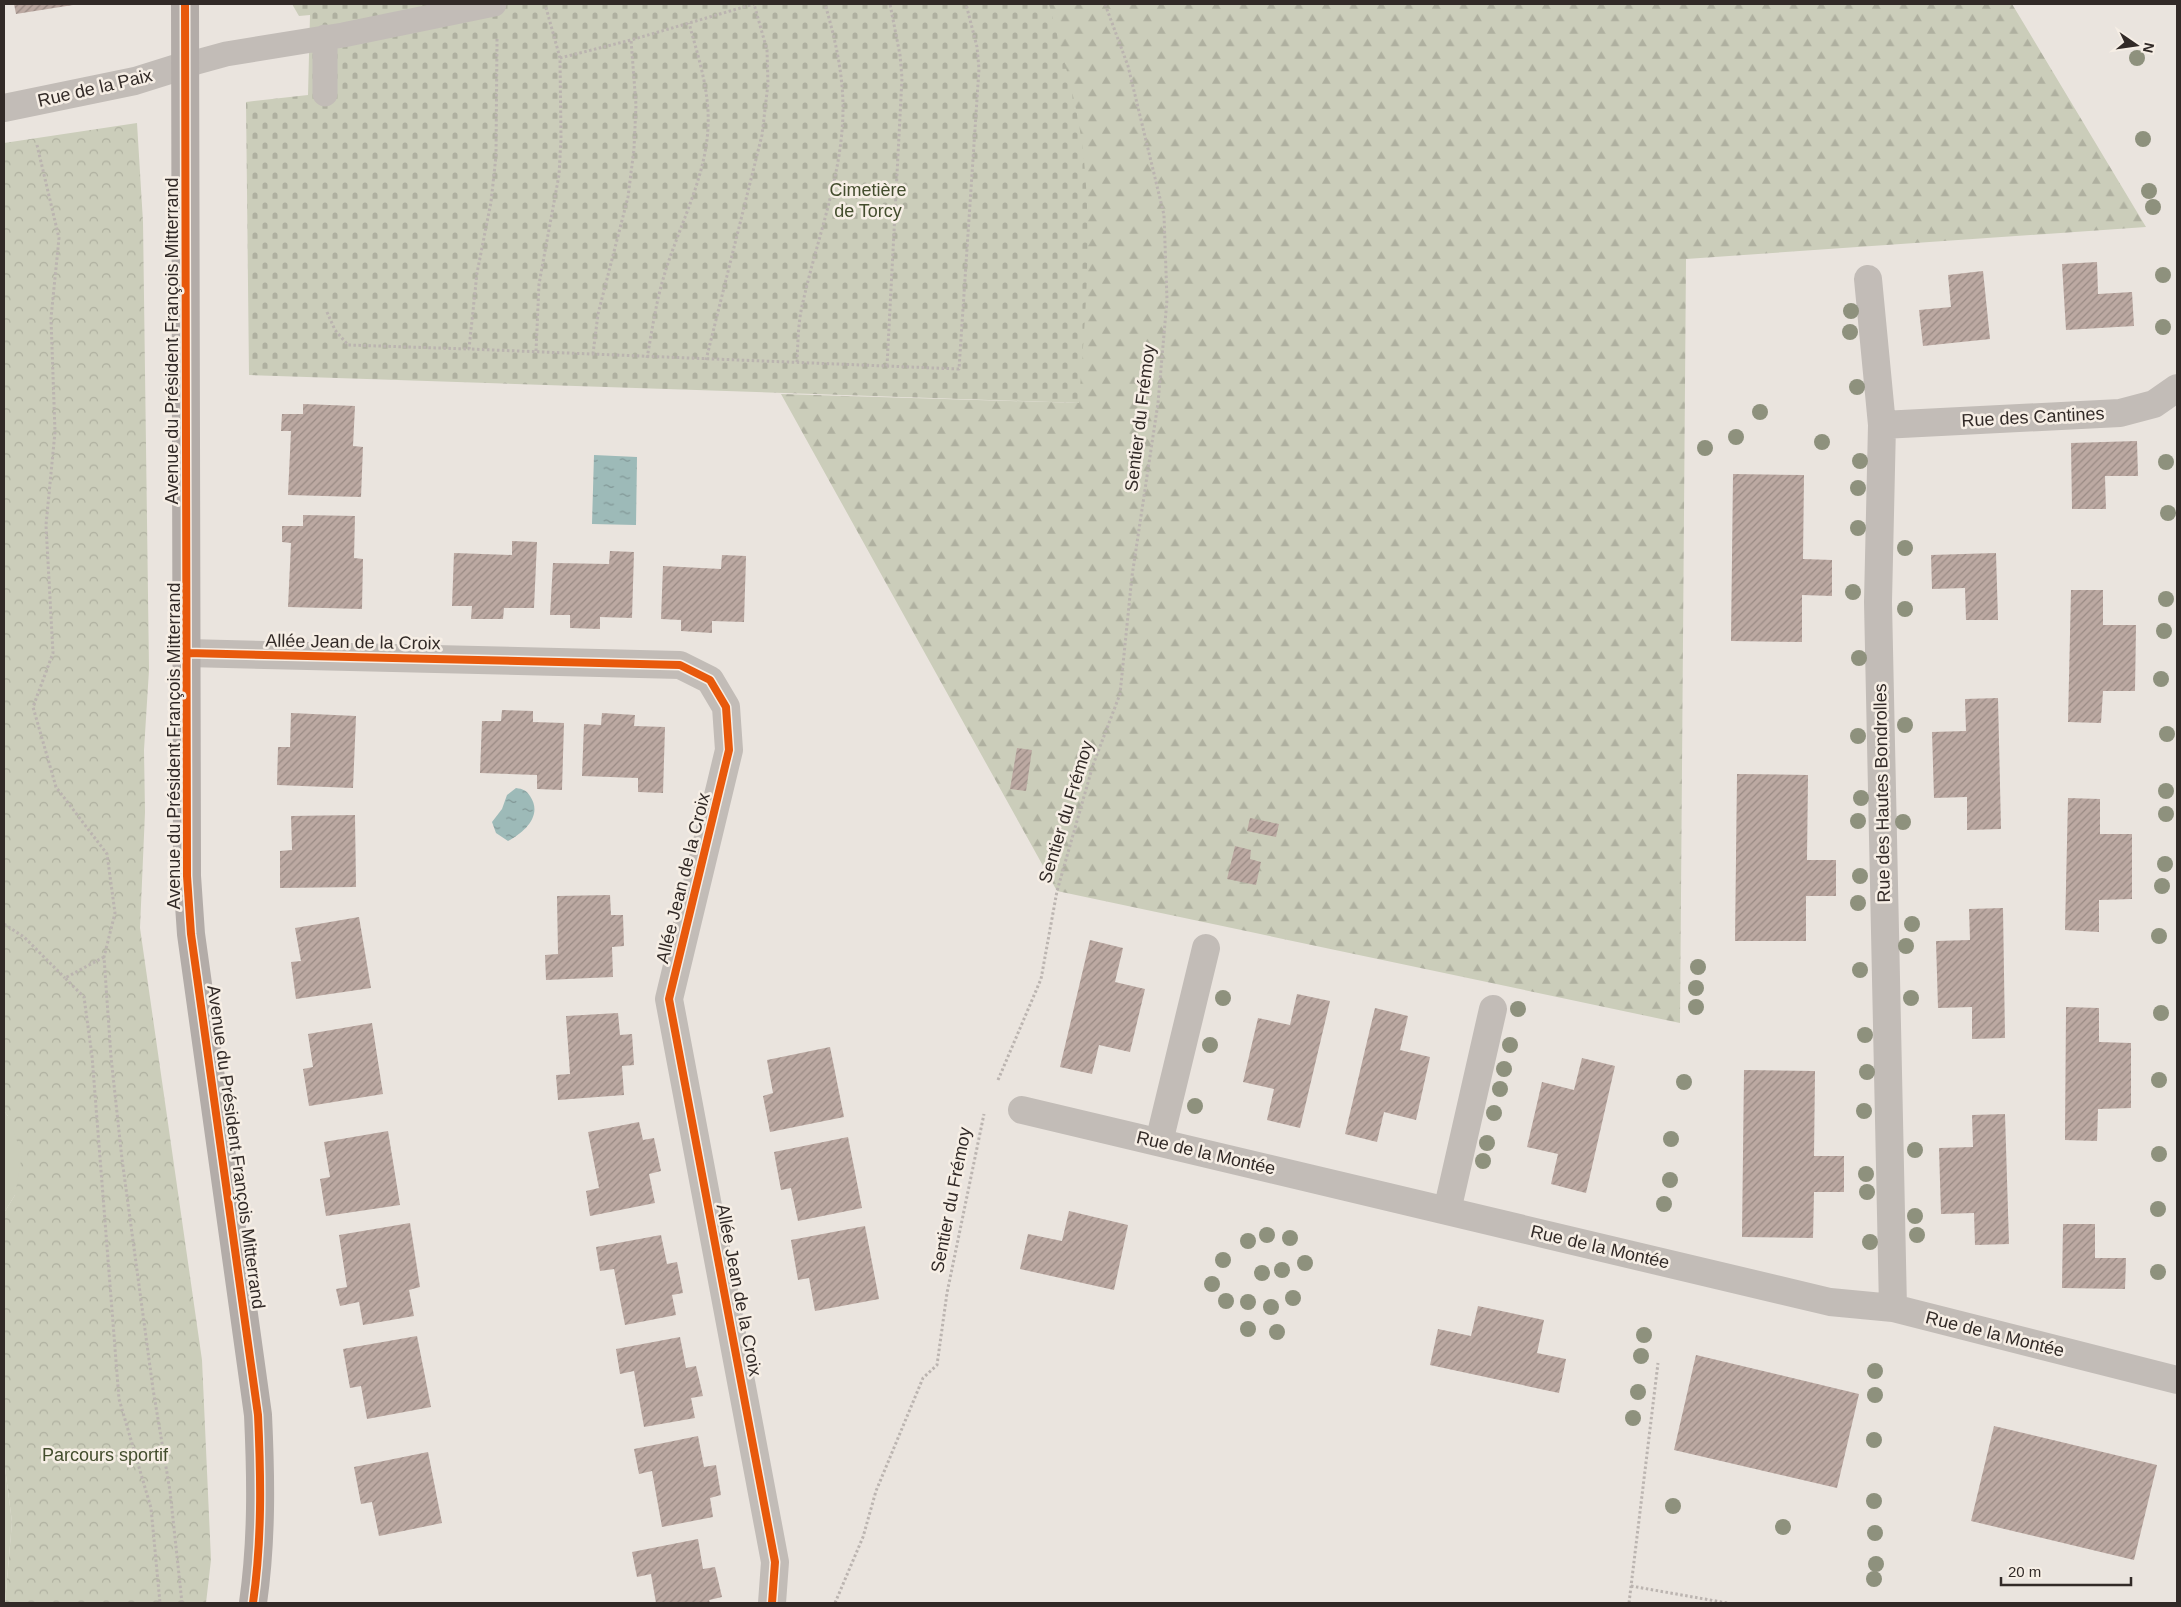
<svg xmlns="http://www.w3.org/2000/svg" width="2181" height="1607" viewBox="0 0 2181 1607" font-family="Helvetica,sans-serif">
	<defs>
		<pattern id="forest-firs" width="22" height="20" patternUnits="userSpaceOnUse" patternTransform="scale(1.25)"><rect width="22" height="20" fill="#cbcdba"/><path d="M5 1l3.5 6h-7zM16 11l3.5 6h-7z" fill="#afb0a0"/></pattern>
		<pattern id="cemetery-stones" width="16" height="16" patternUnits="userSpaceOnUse" patternTransform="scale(1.25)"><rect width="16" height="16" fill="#cbcdba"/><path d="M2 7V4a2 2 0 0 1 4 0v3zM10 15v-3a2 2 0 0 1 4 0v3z" fill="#afb0a0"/></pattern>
		<pattern id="park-crowns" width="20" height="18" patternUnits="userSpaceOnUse" patternTransform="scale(1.25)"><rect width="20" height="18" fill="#cbcdba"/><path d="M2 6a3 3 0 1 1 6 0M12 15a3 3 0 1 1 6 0" fill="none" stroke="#afb0a0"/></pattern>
		<pattern id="water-ripples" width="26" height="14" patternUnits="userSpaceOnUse" patternTransform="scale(1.25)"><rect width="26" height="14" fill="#9dbab8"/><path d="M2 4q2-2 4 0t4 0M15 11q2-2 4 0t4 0" fill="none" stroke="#819796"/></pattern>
		<pattern id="building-hatch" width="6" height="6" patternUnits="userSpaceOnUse" patternTransform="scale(1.25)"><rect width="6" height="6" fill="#bca9a2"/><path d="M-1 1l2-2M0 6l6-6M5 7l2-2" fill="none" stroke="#998a84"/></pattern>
	</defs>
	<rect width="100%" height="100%" fill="#eae4de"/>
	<path fill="url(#forest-firs)" d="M 984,4 L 2012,4 L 2146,227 L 1686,259 L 1680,1023 L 1057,891 L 781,394 L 1079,403 Z"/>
	<path fill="url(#cemetery-stones)" d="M 292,4 L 1049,4 C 1062,55 1079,107 1084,160 C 1092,241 1085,322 1079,403 L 249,375 L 246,102 L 308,95 L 310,15 L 299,16 Z"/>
	<path fill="url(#park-crowns)" d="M 137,123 L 143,222 L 149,670 L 144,750 L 145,812 L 140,928 L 202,1360 L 211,1560 L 206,1603 L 5,1603 L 12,1522 L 4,1460 L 4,1213 L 15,1195 L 8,1116 L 4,1111 L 4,143 Z"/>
	<path fill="#cbcdba" d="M 4,1111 L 8,1116 L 22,1155 L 15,1195 L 4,1213 Z
		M 4,1460 L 12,1522 L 5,1603 L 4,1603 Z"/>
	<path fill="url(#water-ripples)" d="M 594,455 L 637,457 L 636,525 L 592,524 Z
		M 516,788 C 523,789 526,790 530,796 C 543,815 525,832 508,841 L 496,833 L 492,822 L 502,809 L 507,795 Z"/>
	<path fill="url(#building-hatch)" d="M 14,4 L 73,4 L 73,5 L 16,14 Z
		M 2097,262 L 2098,294 L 2132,292 L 2134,326 L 2066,330 L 2062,264 Z
		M 1983,271 L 1990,339 L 1923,346 L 1919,310 L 1951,307 L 1948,275 Z
		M 303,404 L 355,406 L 353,446 L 363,447 L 361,497 L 288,495 L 291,431 L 281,431 L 282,414 L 303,414 Z
		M 2137,441 L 2138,476 L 2105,476 L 2106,509 L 2072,509 L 2071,443 Z
		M 1733,474 L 1804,475 L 1803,559 L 1832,560 L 1832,596 L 1802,595 L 1802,642 L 1731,641 Z
		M 303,515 L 355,516 L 354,558 L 363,559 L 362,609 L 288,607 L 291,543 L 282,542 L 282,526 L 303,526 Z
		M 512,541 L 537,542 L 534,608 L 504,608 L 503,619 L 471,619 L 472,606 L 452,606 L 454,553 L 512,555 Z
		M 610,551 L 634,552 L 632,618 L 600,617 L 600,629 L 570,628 L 570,615 L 550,615 L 553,563 L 609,564 Z
		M 1996,553 L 1998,620 L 1966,620 L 1965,588 L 1932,589 L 1931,555 Z
		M 722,555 L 746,556 L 744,622 L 712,621 L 712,633 L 681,631 L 681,620 L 661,619 L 663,566 L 721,569 Z
		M 2071,590 L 2103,590 L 2103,625 L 2136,625 L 2135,691 L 2103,691 L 2101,723 L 2068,722 Z
		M 1998,698 L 2001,829 L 1967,830 L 1967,797 L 1934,798 L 1932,732 L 1966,731 L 1965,699 Z
		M 502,710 L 533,711 L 533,722 L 564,723 L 562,790 L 537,789 L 537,775 L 480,773 L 482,721 L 501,721 Z
		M 291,713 L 356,716 L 353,788 L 277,785 L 278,747 L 290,747 Z
		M 602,713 L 635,715 L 634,726 L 665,727 L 663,793 L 638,792 L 638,778 L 582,776 L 584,724 L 601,725 Z
		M 1017,748 L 1032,750 L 1026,791 L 1010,789 Z
		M 1737,774 L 1808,775 L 1807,860 L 1836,860 L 1836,896 L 1806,896 L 1806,941 L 1735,941 Z
		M 2068,798 L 2100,799 L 2100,834 L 2132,834 L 2132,899 L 2099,900 L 2099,932 L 2065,930 Z
		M 355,815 L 356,887 L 280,888 L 280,851 L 292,850 L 291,816 Z
		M 1250,818 L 1279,824 L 1276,837 L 1247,831 Z
		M 1235,846 L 1251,850 L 1250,859 L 1261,862 L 1256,885 L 1227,879 Z
		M 610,895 L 611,915 L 623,915 L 624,946 L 612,947 L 613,977 L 546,980 L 545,955 L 558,954 L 557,896 Z
		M 2003,908 L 2005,1038 L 1972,1039 L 1972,1007 L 1938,1008 L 1936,941 L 1970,940 L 1969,909 Z
		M 359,917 L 371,988 L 296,999 L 291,962 L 301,961 L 295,928 Z
		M 1090,940 L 1123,948 L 1115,982 L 1145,989 L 1130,1052 L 1099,1045 L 1092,1074 L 1060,1067 Z
		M 1297,994 L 1330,1001 L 1300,1128 L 1267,1120 L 1274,1089 L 1243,1082 L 1258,1018 L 1290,1025 Z
		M 2066,1007 L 2099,1008 L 2099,1042 L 2131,1043 L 2131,1108 L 2098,1109 L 2097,1141 L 2065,1140 Z
		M 1375,1008 L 1408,1016 L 1400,1050 L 1430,1057 L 1416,1120 L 1384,1112 L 1377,1142 L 1345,1134 Z
		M 618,1013 L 620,1035 L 632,1034 L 634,1065 L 622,1066 L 624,1095 L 558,1100 L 556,1075 L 570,1074 L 566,1016 Z
		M 372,1023 L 383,1094 L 309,1106 L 303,1069 L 313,1067 L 308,1034 Z
		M 830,1047 L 844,1117 L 770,1132 L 763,1096 L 773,1093 L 767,1060 Z
		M 1582,1058 L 1615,1066 L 1586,1193 L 1551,1184 L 1558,1154 L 1527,1147 L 1542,1082 L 1574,1090 Z
		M 1744,1070 L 1815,1071 L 1814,1156 L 1844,1156 L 1844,1192 L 1814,1192 L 1813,1238 L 1742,1237 Z
		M 2005,1114 L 2009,1244 L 1975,1245 L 1974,1213 L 1941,1214 L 1939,1148 L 1973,1147 L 1972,1115 Z
		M 639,1122 L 643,1140 L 654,1138 L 661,1171 L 649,1174 L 655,1203 L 590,1216 L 586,1191 L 599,1188 L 588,1132 Z
		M 388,1131 L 400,1205 L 326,1216 L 320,1179 L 330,1177 L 324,1142 Z
		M 848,1137 L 862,1208 L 798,1221 L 791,1188 L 781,1190 L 774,1152 Z
		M 1069,1211 L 1128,1225 L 1114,1290 L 1020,1269 L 1028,1234 L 1062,1241 Z
		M 410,1223 L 420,1287 L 409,1290 L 414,1316 L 363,1325 L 359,1302 L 340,1306 L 336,1289 L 347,1287 L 339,1235 Z
		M 2063,1224 L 2095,1224 L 2095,1258 L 2126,1258 L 2125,1289 L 2062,1288 Z
		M 865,1226 L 879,1299 L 815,1311 L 809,1278 L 798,1280 L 791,1240 Z
		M 661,1235 L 667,1264 L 677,1262 L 683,1293 L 672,1295 L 676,1315 L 625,1325 L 614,1269 L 600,1271 L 596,1247 Z
		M 1478,1306 L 1544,1320 L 1537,1353 L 1566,1359 L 1559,1393 L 1430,1365 L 1438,1329 L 1471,1336 Z
		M 417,1336 L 431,1407 L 367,1419 L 361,1386 L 350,1388 L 343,1349 Z
		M 680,1337 L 686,1368 L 696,1366 L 703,1396 L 691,1398 L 695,1418 L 644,1427 L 634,1371 L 620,1374 L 616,1349 Z
		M 1696,1355 L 1859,1394 L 1837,1488 L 1674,1450 Z
		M 1994,1426 L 2157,1465 L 2134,1560 L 1971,1521 Z
		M 698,1436 L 704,1467 L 716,1465 L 721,1495 L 710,1498 L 713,1517 L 662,1527 L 652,1471 L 639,1474 L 634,1449 Z
		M 428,1452 L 442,1523 L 379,1536 L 372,1502 L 361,1504 L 354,1467 Z
		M 698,1539 L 703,1569 L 715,1567 L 722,1597 L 709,1600 L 710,1603 L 656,1603 L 651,1574 L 637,1577 L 632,1552 Z"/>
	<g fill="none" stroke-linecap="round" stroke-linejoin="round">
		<path stroke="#bbb4b0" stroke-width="3" stroke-dasharray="2.5 2.5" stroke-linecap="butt" d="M 497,39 L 496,156 L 491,202 L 477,273 L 469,349 L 959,369 L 979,69 L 977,47 L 966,4
			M 560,58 L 631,40 L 754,4
			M 37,145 L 59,238 L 51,318 L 55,432 L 46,525 L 53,653 L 33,707 L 56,787 L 107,854 L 115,913 L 104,957 L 111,1057 L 122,1159 L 153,1389 L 170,1491 L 182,1603
			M 327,312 L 335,330 L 348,345 L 469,349
			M 536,351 L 539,284 L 559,175 L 561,139 L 560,58 L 545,4
			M 593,354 L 598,314 L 628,197 L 634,149 L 636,105 L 631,40
			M 647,358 C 652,331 656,302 664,276 C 678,228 706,178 708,127 C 710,92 698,56 689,23
			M 706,360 L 762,135 L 768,84 L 767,50 L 754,4
			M 797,362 C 798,342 798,321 803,302 C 817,238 843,174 843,108 C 843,73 835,38 825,4
			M 887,366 L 902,78 L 900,55 L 890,4
			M 4,924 L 24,937 L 65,978
			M 104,957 L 65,978 L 84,997 L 92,1056 L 119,1399 L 151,1508 L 160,1603
			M 998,1080 L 1041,979 L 1057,891 L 1093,765 L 1120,694 L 1132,576 L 1158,403 L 1167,300 L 1164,215 L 1128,66 L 1105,4
			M 1631,1586 L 1727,1603
			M 835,1603 L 863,1537 L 876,1491 L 923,1378 L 937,1365 L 947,1293 L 984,1114
			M 1629,1603 L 1658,1363"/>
		<path stroke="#c2bcb7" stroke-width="25" d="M 325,37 L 325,94
			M 186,65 L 226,54 L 343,35 L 494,4"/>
		<path stroke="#c2bcb7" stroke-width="28" d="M 4,108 L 135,81 L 186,65
			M 1868,279 L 1882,425 L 1878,602 L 1893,1308
			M 1882,425 L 2120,413 L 2154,404 L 2177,388
			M 187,653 L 680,665 L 710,680 L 726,707 L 729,750 L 669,999 L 775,1562 L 772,1603
			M 1022,1110 L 1830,1302 L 1893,1308 L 2177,1380
			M 1159,1142 L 1206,948
			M 1447,1211 L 1493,1009"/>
		<path stroke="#b3aca8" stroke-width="28" d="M 185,4 L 187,876 L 191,934 L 258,1415 C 261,1478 262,1540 253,1603"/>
		<g stroke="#f6eee5" stroke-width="11">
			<path id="cycleway" d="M 185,4 L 187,876 L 191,934 L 258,1415 C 261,1478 262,1540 253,1603
				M 187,653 L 680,665 L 710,680 L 726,707 L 729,750 L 669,999 L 775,1562 L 772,1603"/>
		</g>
		<use href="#cycleway" stroke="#e8590c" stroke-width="8"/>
	</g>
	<g fill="#8e917d">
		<circle cx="2137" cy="58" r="8"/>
		<circle cx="2143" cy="139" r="8"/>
		<circle cx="2149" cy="191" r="8"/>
		<circle cx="2153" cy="207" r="8"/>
		<circle cx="2163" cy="275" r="8"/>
		<circle cx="1851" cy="311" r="8"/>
		<circle cx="2163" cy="327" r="8"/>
		<circle cx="1850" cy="332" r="8"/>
		<circle cx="1857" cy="387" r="8"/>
		<circle cx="1760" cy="412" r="8"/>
		<circle cx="1736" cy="437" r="8"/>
		<circle cx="1822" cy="442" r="8"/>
		<circle cx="1705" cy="448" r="8"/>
		<circle cx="1860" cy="461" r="8"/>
		<circle cx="2166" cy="462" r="8"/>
		<circle cx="1858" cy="488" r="8"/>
		<circle cx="2168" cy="513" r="8"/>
		<circle cx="1858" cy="528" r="8"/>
		<circle cx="1905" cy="548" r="8"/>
		<circle cx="1853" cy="592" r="8"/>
		<circle cx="2166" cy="599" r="8"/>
		<circle cx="1905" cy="609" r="8"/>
		<circle cx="2164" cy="631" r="8"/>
		<circle cx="1859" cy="658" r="8"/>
		<circle cx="2161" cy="679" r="8"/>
		<circle cx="1905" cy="725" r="8"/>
		<circle cx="2167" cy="734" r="8"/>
		<circle cx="1858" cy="736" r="8"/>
		<circle cx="2166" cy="791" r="8"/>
		<circle cx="1861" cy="798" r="8"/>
		<circle cx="2166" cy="814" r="8"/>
		<circle cx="1858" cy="821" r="8"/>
		<circle cx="1903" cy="822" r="8"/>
		<circle cx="2165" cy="864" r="8"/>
		<circle cx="1860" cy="876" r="8"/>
		<circle cx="2162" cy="886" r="8"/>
		<circle cx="1858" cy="903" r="8"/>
		<circle cx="1912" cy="924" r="8"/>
		<circle cx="2159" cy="936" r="8"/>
		<circle cx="1906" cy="946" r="8"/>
		<circle cx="1698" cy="967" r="8"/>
		<circle cx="1860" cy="970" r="8"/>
		<circle cx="1696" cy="988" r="8"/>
		<circle cx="1223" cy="998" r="8"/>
		<circle cx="1911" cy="998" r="8"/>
		<circle cx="1696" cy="1007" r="8"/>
		<circle cx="1518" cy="1009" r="8"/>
		<circle cx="2161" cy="1013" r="8"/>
		<circle cx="1865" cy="1035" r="8"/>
		<circle cx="1210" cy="1045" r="8"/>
		<circle cx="1510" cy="1045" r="8"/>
		<circle cx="1504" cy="1069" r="8"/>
		<circle cx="1867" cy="1072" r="8"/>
		<circle cx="2159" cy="1080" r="8"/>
		<circle cx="1684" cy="1082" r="8"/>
		<circle cx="1500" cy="1089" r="8"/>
		<circle cx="1195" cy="1106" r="8"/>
		<circle cx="1864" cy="1111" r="8"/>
		<circle cx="1494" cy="1113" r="8"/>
		<circle cx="1671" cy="1139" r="8"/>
		<circle cx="1487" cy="1143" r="8"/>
		<circle cx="1915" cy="1150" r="8"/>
		<circle cx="2159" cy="1154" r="8"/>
		<circle cx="1483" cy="1161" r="8"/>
		<circle cx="1866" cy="1174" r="8"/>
		<circle cx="1670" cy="1180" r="8"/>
		<circle cx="1867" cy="1192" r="8"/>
		<circle cx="1664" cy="1204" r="8"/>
		<circle cx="2158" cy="1209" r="8"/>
		<circle cx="1915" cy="1216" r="8"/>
		<circle cx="1267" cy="1235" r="8"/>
		<circle cx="1917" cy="1235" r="8"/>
		<circle cx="1290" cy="1238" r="8"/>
		<circle cx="1248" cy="1241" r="8"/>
		<circle cx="1870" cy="1242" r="8"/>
		<circle cx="1223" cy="1260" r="8"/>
		<circle cx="1305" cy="1263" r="8"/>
		<circle cx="1282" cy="1270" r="8"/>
		<circle cx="2158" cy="1272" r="8"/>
		<circle cx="1262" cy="1273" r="8"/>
		<circle cx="1212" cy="1284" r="8"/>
		<circle cx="1293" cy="1298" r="8"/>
		<circle cx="1226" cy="1301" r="8"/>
		<circle cx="1248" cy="1302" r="8"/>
		<circle cx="1271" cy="1307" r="8"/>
		<circle cx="1248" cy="1329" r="8"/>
		<circle cx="1277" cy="1332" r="8"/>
		<circle cx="1644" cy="1335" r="8"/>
		<circle cx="1641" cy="1356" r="8"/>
		<circle cx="1875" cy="1371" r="8"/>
		<circle cx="1638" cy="1392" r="8"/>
		<circle cx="1875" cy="1395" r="8"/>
		<circle cx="1633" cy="1418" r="8"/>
		<circle cx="1874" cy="1440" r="8"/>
		<circle cx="1874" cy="1501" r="8"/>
		<circle cx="1673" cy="1506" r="8"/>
		<circle cx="1783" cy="1527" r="8"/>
		<circle cx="1875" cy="1533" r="8"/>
		<circle cx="1876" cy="1564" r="8"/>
		<circle cx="1874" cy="1579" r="8"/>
	</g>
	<g text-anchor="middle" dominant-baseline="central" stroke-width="5" stroke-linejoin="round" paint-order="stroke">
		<g font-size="18" fill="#322a27" stroke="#f6eee5">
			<text transform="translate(95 88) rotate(-13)">Rue de la Paix</text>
			<text transform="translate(172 341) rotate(-90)">Avenue du Président François Mitterrand</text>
			<text transform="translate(2033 417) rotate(-3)">Rue des Cantines</text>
			<text transform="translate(1140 418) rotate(-83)">Sentier du Frémoy</text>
			<text transform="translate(353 642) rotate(1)">Allée Jean de la Croix</text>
			<text transform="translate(174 746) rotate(-90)">Avenue du Président François Mitterrand</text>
			<text transform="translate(1882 793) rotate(-91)">Rue des Hautes Bondrolles</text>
			<text transform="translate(1066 812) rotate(-73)">Sentier du Frémoy</text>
			<text transform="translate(683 878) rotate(-76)">Allée Jean de la Croix</text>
			<text transform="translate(236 1147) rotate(82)">Avenue du Président François Mitterrand</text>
			<text transform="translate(1206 1153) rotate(13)">Rue de la Montée</text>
			<text transform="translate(951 1200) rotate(-79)">Sentier du Frémoy</text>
			<text transform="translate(1600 1247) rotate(13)">Rue de la Montée</text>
			<text transform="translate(739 1290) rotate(79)">Allée Jean de la Croix</text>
			<text transform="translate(1995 1334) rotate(14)">Rue de la Montée</text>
		</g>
		<g font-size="18" fill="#434d2d" stroke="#f6eee5">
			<text x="868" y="190">Cimetière<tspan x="868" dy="21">de Torcy</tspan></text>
			<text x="105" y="1455">Parcours sportif</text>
		</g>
	</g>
	<rect width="2181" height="1607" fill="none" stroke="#322a27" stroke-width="10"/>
	<g transform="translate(2136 45) rotate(103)" stroke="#f6eee5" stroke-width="4" paint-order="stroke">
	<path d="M0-4L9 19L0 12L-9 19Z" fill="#322a27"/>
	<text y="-8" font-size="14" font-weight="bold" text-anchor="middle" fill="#322a27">N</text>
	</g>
	<path d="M2001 1577v8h130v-8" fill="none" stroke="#322a27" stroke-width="2.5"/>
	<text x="2008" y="1577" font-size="15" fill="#322a27" stroke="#f6eee5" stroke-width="4" paint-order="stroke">20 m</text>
</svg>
